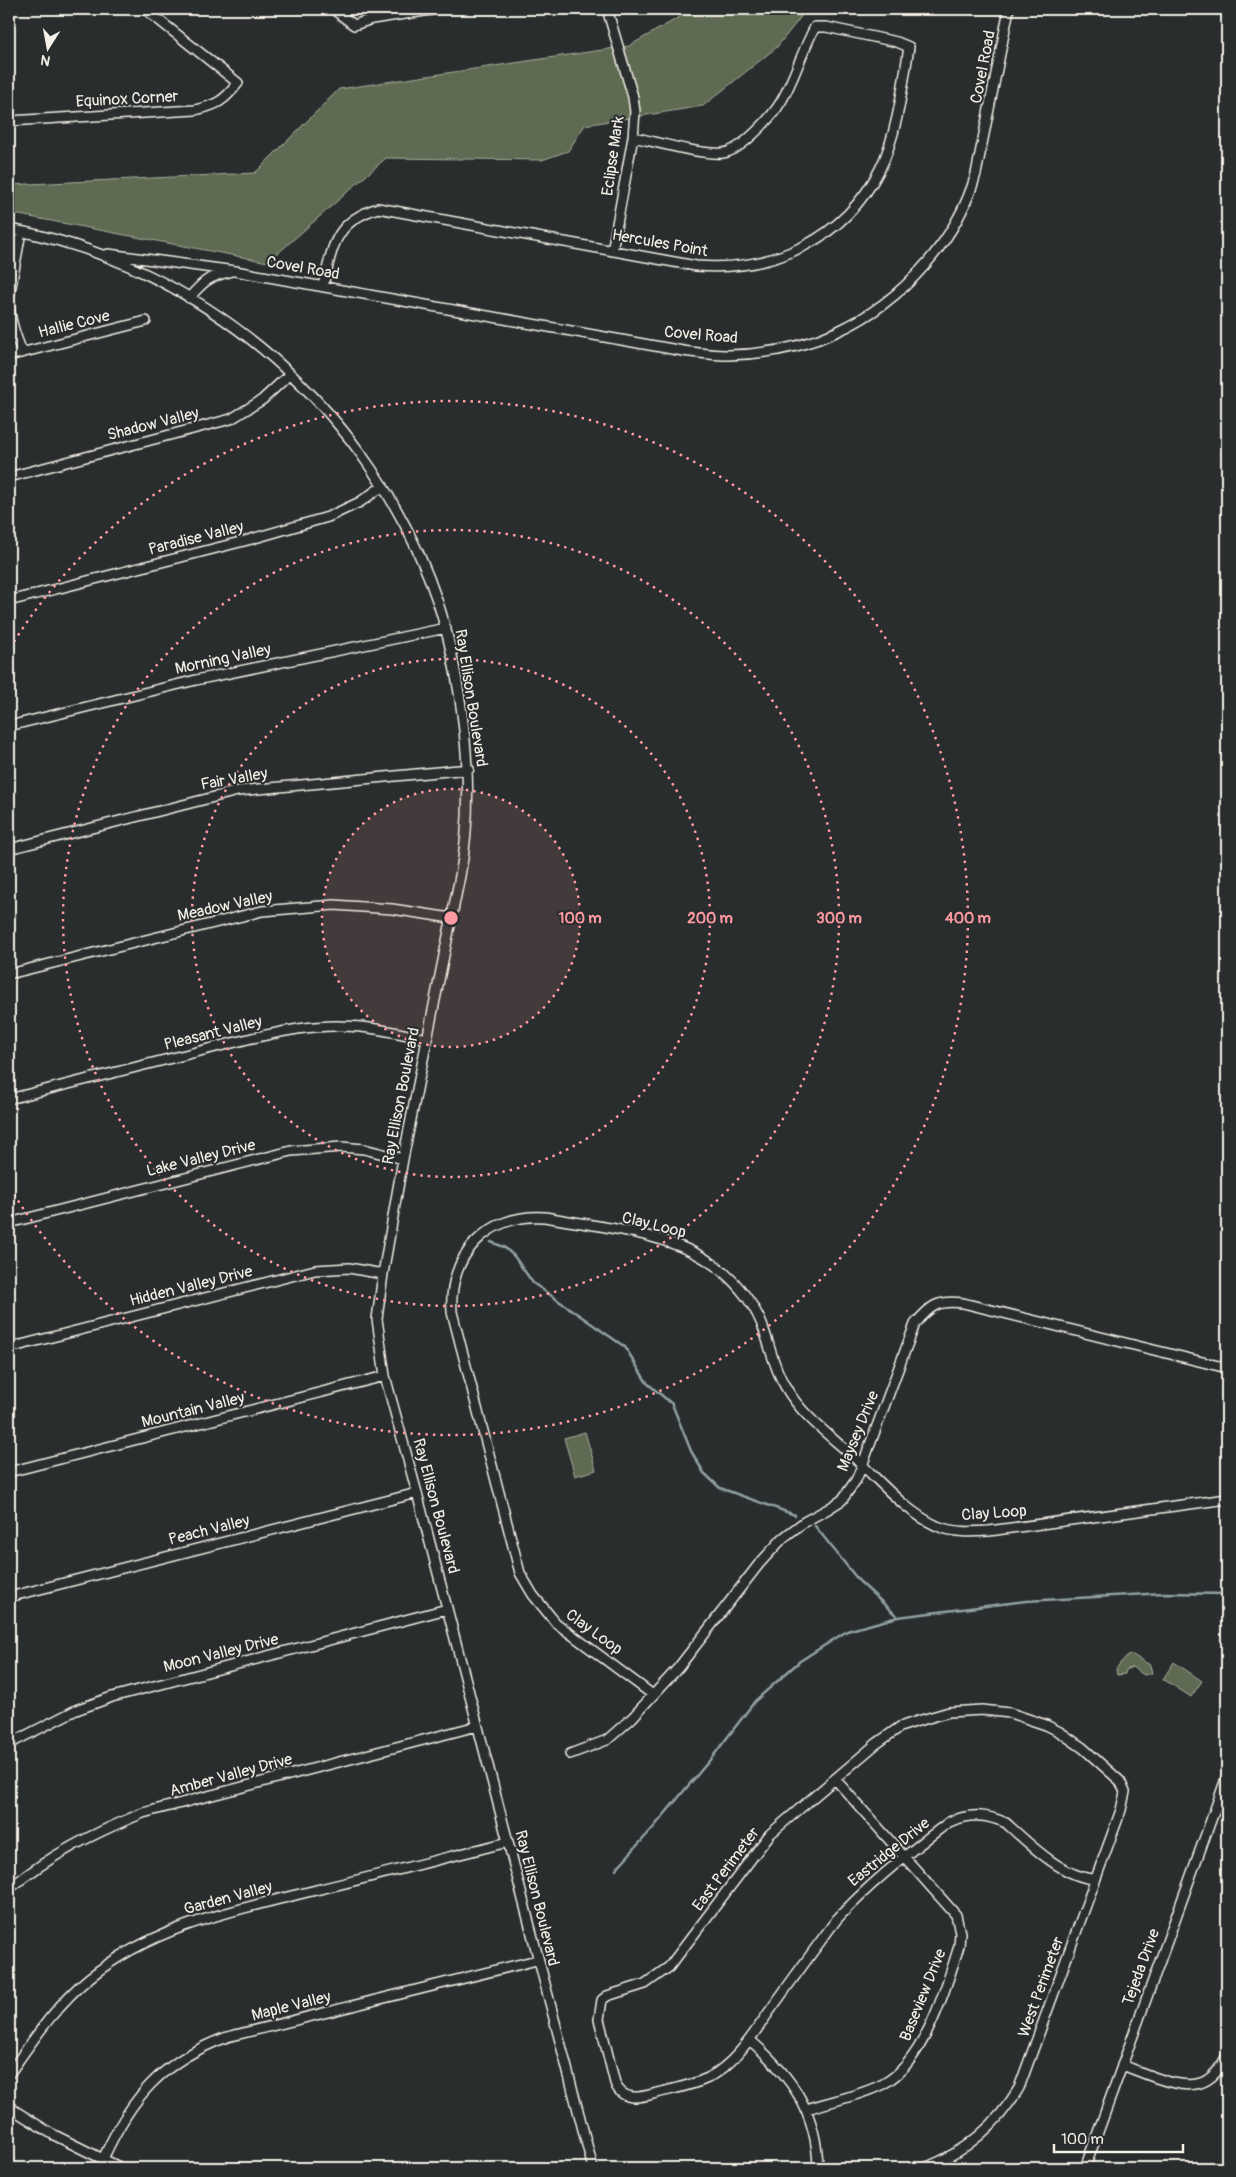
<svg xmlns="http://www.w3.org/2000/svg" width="1236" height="2177" viewBox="0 0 1236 2177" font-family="Pangolin,sans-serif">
	<rect width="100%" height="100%" fill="#2a2d2e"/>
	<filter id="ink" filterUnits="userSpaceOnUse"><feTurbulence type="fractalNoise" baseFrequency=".02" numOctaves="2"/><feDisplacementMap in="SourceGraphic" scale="10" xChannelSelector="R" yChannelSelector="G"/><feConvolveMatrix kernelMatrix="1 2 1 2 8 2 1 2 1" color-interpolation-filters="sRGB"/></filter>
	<g filter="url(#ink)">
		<path fill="#5e6b52" stroke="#a9ae9d" d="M 687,9 L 807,9 L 777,47 L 703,106 L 585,125 L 568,151 L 542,160 L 386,158 L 268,262 L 9,213 L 9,185 L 255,173 L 339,89 L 629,46 L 683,15 Z
			M 585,1432 L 596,1470 L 575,1476 L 564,1438 Z
			M 1131,1654 L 1150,1665 L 1152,1673 L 1144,1675 L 1132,1667 L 1126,1670 L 1125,1674 L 1117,1675 L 1116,1669 L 1121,1662 Z
			M 1174,1662 L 1202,1681 L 1191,1697 L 1163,1679 Z"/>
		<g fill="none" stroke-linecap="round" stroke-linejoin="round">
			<path stroke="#91a1a2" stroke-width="2.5" d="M 491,1242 L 504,1247 L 514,1256 L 533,1283 L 625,1347 L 647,1383 L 672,1404 L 691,1451 L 704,1473 L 720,1488 L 795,1515
				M 815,1526 L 859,1581 L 898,1617
				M 616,1869 L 653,1828 L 714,1755 L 755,1701 L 800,1661 L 847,1631 L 898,1617 L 1026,1601 L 1164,1593 L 1227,1594"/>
			<g stroke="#f4f1e8" stroke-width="12">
				<path id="minor" d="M 333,9 L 354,25 L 372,19 L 438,9
					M 607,9 L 633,97 L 635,112 L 633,137 L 612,251
					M 9,121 L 195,110 C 217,105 224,101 238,83 L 145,9
					M 9,229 C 206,265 375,414 438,603 C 448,633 454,663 459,693 C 469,755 472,815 460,876 L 403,1159 L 383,1274 L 377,1319 L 385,1376 L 417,1493 L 593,2168
					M 21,232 L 9,298 C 9,318 15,334 22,352
					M 108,254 L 235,271 L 683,351 C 698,353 713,355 728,355 C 806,354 874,324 925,265 C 949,238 966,209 976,174 L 1009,9
					M 323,286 C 333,246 334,222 378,208 L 696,266 C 773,272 844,240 880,169 C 897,135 903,85 909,47 L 897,42 L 826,27 L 815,27 C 802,51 795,77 782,100 C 773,116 741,151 723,153 C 701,155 656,142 633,137
					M 189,298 C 203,282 209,276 229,272
					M 9,356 L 146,321
					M 9,477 L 231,419 L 262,400 L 290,374
					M 9,601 L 248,540 L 328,517 L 360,502 L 383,486
					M 9,726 L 196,680 L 446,628
					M 9,849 L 238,791 L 469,769
					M 9,974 L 262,911 L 334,905 L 392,909 L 451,918
					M 9,1099 L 252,1038 C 281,1032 310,1025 340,1026 C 370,1026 398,1033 427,1039
					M 9,1223 L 291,1151 L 341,1147 L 364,1149 L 403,1159
					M 9,1348 L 315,1270 L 349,1268 L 383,1274
					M 9,1472 L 385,1376
					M 9,1597 L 417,1493
					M 653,1695 L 556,1623 L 533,1595 L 520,1573 L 452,1312 C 448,1256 487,1213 545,1217 C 599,1227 672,1232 717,1267 C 738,1283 757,1307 765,1333 C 771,1351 775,1370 785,1386 C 800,1413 824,1431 847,1451 C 876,1476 902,1510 937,1526 C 954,1533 971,1532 989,1531 L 1227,1499
					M 9,1744 L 76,1710 L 112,1697 L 447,1609
					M 570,1754 L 607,1740 L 632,1718 L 678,1668 L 759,1564 L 783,1538 L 804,1522 L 828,1509 L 842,1500 L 856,1480 L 862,1466 L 915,1324 C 931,1305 938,1300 963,1303 L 1227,1368
					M 9,1889 C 50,1855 94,1833 143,1813 L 477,1726
					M 750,2040 C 791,2076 817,2111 818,2168
					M 1122,2065 C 1145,2073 1185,2094 1207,2080 C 1216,2075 1222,2065 1227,2056
					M 9,2074 C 33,2040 56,2005 89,1978 C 155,1925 236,1910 316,1890 C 380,1875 444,1858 508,1842
					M 9,2107 L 52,2134 L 121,2168
					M 807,2109 C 831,2101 860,2096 883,2084 C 924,2063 946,1988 959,1946 L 960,1933 L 956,1915 L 835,1779
					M 103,2159 C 131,2097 162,2061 227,2037 L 537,1960
					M 925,2168 C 965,2152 997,2125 1019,2088 L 1121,1810 L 1125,1792 L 1120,1781 L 1083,1748 L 1060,1732 L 1046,1725 L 1010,1713 L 982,1710 L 949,1712 L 918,1721 L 900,1727 L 876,1744 L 770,1834 L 669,1967 L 645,1984 L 607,1996 L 602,2000 L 599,2019 L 615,2083 C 622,2101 638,2098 653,2094 C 672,2089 691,2086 708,2078 C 738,2062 755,2031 774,2005 C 795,1976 816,1947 837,1919 C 870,1883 910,1851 949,1822 C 970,1813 986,1814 1006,1823 C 1029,1844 1064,1878 1095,1879
					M 1085,2168 L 1227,1776"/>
			</g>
			<use href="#minor" stroke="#2a2d2e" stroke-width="9"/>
		</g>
	</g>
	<circle cx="451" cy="918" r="129" fill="#ff9aa2" fill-opacity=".12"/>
	<g fill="none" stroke="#ff9aa2" stroke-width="2.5" stroke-dasharray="2.5 5">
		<circle cx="451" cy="918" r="129"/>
		<circle cx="451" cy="918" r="259"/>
		<circle cx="451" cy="918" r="388"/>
		<path d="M10 648A517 517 0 1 1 10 1188"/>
	</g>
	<g text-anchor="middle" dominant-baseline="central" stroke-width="4" stroke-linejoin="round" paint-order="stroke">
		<g font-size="16" fill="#f4f1e8" stroke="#2a2d2e">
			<text transform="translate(983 67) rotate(-79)">Covel Road</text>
			<text transform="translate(127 99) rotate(-3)">Equinox Corner</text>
			<text transform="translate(613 156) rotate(-82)">Eclipse Mark</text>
			<text transform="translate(660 243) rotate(10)">Hercules Point</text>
			<text transform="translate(303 268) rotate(10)">Covel Road</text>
			<text transform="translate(74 324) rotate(-14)">Hallie Cove</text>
			<text transform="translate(701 335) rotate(5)">Covel Road</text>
			<text transform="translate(153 424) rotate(-14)">Shadow Valley</text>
			<text transform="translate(196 538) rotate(-14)">Paradise Valley</text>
			<text transform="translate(223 659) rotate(-12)">Morning Valley</text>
			<text transform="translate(471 698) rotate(81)">Ray Ellison Boulevard</text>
			<text transform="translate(234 779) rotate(-10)">Fair Valley</text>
			<text transform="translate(225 906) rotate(-12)">Meadow Valley</text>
			<text transform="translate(213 1033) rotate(-14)">Pleasant Valley</text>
			<text transform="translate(401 1096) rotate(-79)">Ray Ellison Boulevard</text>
			<text transform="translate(201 1158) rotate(-14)">Lake Valley Drive</text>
			<text transform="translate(654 1225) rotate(14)">Clay Loop</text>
			<text transform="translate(191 1286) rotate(-14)">Hidden Valley Drive</text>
			<text transform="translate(193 1410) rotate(-14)">Mountain Valley</text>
			<text transform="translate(858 1431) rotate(-68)">Maysey Drive</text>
			<text transform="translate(436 1506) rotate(75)">Ray Ellison Boulevard</text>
			<text transform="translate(994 1513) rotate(-4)">Clay Loop</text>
			<text transform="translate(209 1530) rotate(-14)">Peach Valley</text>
			<text transform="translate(594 1632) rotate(36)">Clay Loop</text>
			<text transform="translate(221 1653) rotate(-14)">Moon Valley Drive</text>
			<text transform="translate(231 1775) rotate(-15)">Amber Valley Drive</text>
			<text transform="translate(889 1852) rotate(-39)">Eastridge Drive</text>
			<text transform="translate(726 1869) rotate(-53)">East Perimeter</text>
			<text transform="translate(228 1898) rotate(-15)">Garden Valley</text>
			<text transform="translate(537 1898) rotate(76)">Ray Ellison Boulevard</text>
			<text transform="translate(1141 1967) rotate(-70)">Tejeda Drive</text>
			<text transform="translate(1041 1987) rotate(-70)">West Perimeter</text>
			<text transform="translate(923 1995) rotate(-68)">Baseview Drive</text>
			<text transform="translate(291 2006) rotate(-14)">Maple Valley</text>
		</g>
	</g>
	<circle cx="451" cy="918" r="8" fill="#ff9aa2" stroke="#2a2d2e" stroke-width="2.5"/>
	<g font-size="15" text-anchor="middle" font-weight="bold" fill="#ff9aa2" stroke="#2a2d2e" stroke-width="4" stroke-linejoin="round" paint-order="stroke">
		<text x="580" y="923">100 m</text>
		<text x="710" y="923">200 m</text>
		<text x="839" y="923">300 m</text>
		<text x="968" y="923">400 m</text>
	</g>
	<rect width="1236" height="2177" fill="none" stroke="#2a2d2e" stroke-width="30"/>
	<rect x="15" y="15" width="1206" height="2147" fill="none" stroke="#f4f1e8" stroke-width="2" filter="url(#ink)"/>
	<g transform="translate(48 48) rotate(191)" stroke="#2a2d2e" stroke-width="4" paint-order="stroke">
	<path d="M0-4L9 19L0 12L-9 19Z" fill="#f4f1e8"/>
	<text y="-8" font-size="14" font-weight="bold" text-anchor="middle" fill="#f4f1e8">N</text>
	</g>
	<path d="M1054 2144v8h129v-8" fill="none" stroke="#f4f1e8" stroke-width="2.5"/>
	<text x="1061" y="2144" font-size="15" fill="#f4f1e8" stroke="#2a2d2e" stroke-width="4" paint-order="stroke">100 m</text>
</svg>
